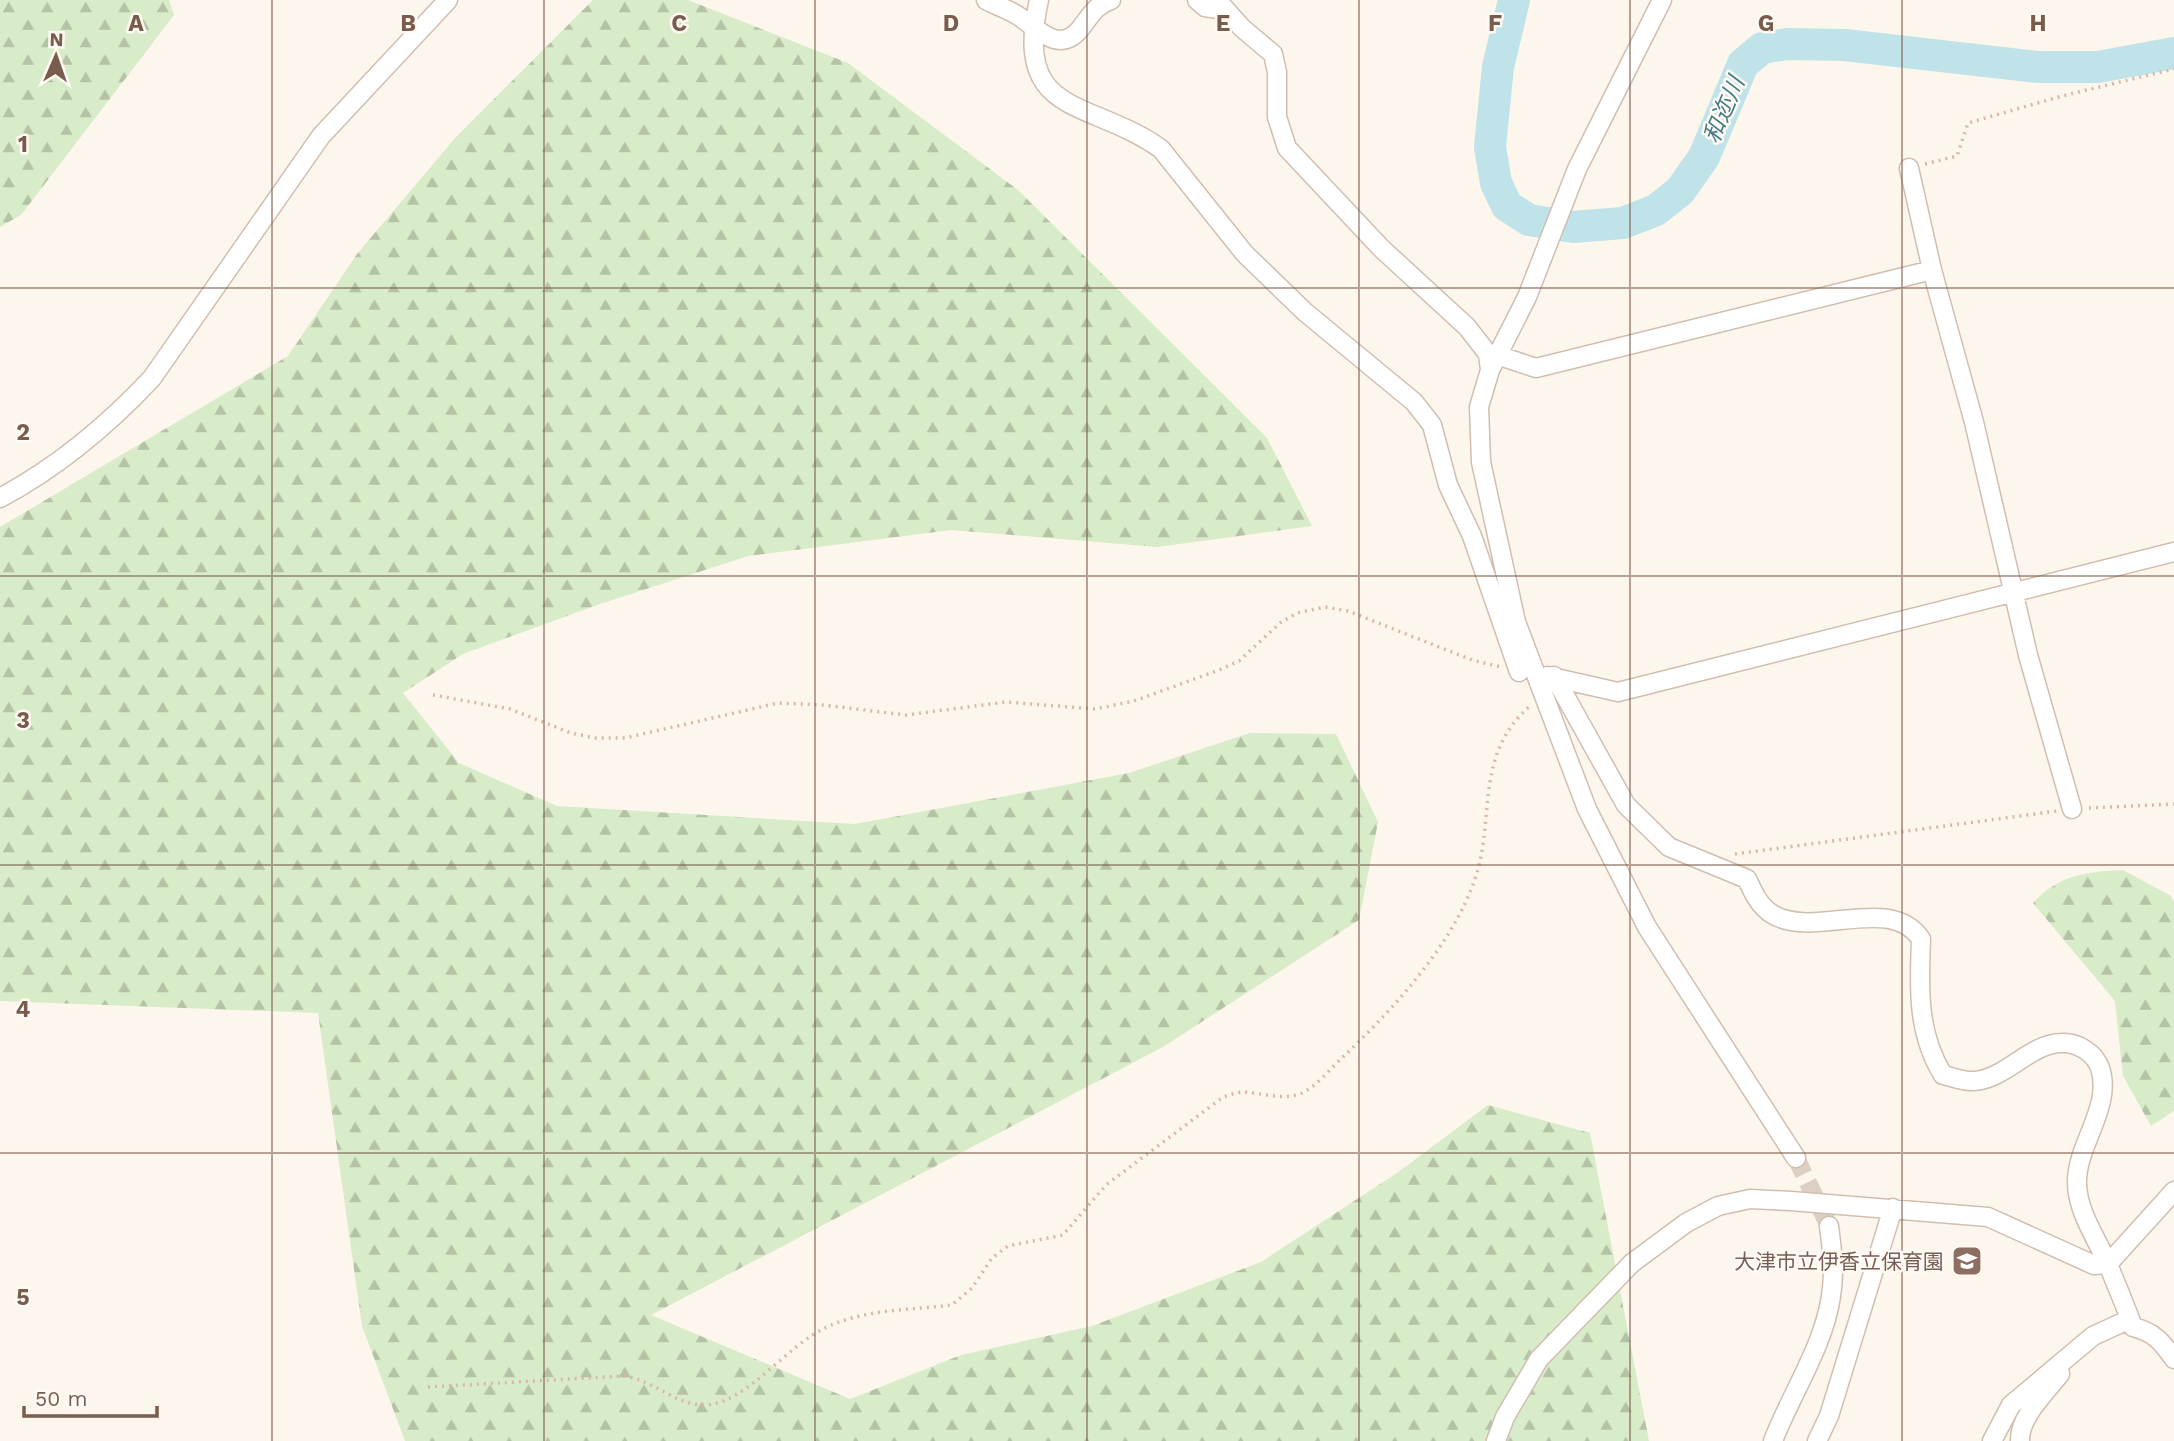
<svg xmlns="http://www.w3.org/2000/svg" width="2174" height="1441" viewBox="0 0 2174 1441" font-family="'Work Sans','Noto Sans JP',sans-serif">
	<defs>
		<pattern id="forest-firs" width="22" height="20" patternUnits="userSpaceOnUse" patternTransform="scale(1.75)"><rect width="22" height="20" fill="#d8ecc9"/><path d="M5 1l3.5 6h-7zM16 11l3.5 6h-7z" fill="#b4c2a5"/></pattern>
	</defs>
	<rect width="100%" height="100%" fill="#fdf6ec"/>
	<path fill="url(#forest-firs)" d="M 0,0 L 169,0 L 174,15 L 21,215 L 0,227 Z
		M 593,0 L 688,0 L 848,63 L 1018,190 L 1267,438 L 1312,526 L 1157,547 L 951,530 L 748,556 L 600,604 L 463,654 L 403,693 L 459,763 L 557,806 L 855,824 L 1129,773 L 1250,733 L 1336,734 L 1378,822 L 1359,920 L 1163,1047 L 651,1315 L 850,1399 L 961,1355 L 1092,1326 L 1261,1262 L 1397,1173 L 1488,1105 L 1590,1133 L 1649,1441 L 405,1441 L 362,1326 L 318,1013 L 0,1001 L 0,527 L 288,356 L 357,254 L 456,137 Z
		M 2123,870 L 2171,896 L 2174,902 L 2174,1111 L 2151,1126 L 2123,1076 L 2115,1001 L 2033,903 C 2060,874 2086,872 2123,870 Z"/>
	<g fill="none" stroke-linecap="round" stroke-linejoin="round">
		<path stroke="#bfe3e8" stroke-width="32" d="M 1514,0 L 1498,67 L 1490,147 L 1496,183 L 1507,206 L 1529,220 L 1573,227 L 1623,223 L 1656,210 L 1680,191 L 1704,157 L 1743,64 L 1762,48 L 1787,44 L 1845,45 L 2037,67 L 2098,67 L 2174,53"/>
		<path stroke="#dcd0c4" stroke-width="18" stroke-dasharray="18 9" stroke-linecap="butt" d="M 1796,1158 L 1829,1226"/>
		<g stroke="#d1beb0" stroke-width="21">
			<path id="minor" d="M 986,0 C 997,6 1010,10 1020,17 C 1038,30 1060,54 1080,29 C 1089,18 1096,4 1111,0
				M 1039,0 C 1012,119 1090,98 1161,149 L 1245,254 L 1305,312 L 1414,402 L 1432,425 L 1448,485 L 1472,536 L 1519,672
				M 1197,0 L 1205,7 L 1225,10
				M 1217,0 L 1242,28 L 1273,54 L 1277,72 L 1277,117 L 1287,148 L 1381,248 L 1467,327 L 1488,354 L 1490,370
				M 1662,0 L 1577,169 L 1527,297 L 1490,370 L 1479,407 L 1481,462 L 1516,622 L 1587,809 L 1647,927 L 1796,1158
				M 1909,168 L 1932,270 L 1974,422 L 2028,655 L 2072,809
				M 1497,355 L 1536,368 L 1932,270
				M 0,498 C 56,468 109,424 152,378 L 321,136 L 448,0
				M 1547,676 L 1618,692 L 2174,552
				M 1554,676 L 1626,805 L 1669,847 L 1747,879 C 1753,892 1759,906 1772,914 C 1814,940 1890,893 1921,939 C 1919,988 1917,1033 1943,1075 C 1953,1077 1965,1082 1974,1081 C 2006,1079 2030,1043 2062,1043 C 2077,1042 2095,1053 2100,1068 C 2113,1107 2076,1145 2077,1183 C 2077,1210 2096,1238 2107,1262 C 2116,1284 2125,1305 2133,1327 C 2154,1332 2162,1342 2174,1359
				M 1496,1441 L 1505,1417 L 1539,1359 L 1632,1263 L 1686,1223 L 1718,1206 L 1750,1199 L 1791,1201 L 1988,1217 L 2094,1265 L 2108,1264 L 2174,1191
				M 1773,1441 C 1791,1394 1824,1346 1831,1296 C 1835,1272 1832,1249 1829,1226
				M 1817,1441 L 1829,1416 L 1893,1208
				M 1992,1441 L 2011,1405 L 2093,1336 L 2130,1319
				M 2020,1441 C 2019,1417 2046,1392 2060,1374 L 2059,1370"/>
		</g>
		<path stroke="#d9b8a5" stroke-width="3.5" stroke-dasharray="2 5" stroke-linecap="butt" d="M 1925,164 L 1957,156 L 1968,123 L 2062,96 L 2174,69
			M 433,695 L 510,709 L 571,733 L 595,738 L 625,738 L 778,703 L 823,705 L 906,715 L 1006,702 L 1095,709 L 1134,701 L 1219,670 L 1239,661 L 1280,623 L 1297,613 L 1325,607 L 1348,611 L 1472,660 L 1501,667
			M 2089,808 L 2174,804
			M 1735,854 L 2057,811
			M 428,1387 L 623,1376 C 653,1379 677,1407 707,1405 C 749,1401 788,1344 827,1327 C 865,1309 911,1310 952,1305 L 972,1288 L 992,1258 L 1008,1246 L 1063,1235 L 1106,1185 L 1223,1097 C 1230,1095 1237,1092 1244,1092 C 1263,1093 1284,1101 1302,1093 C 1318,1085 1330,1069 1342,1058 C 1393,1009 1452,946 1475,879 C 1496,818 1473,755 1531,705"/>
		<use href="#minor" stroke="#fff" stroke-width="18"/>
	</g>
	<path fill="none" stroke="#7a5c4d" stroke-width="2" stroke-opacity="0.55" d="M 272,0 L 272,1441M 544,0 L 544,1441M 815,0 L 815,1441M 1087,0 L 1087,1441M 1359,0 L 1359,1441M 1630,0 L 1630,1441M 1902,0 L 1902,1441M 0,288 L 2174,288M 0,576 L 2174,576M 0,865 L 2174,865M 0,1153 L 2174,1153"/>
	<defs>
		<g id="school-square" transform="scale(1.575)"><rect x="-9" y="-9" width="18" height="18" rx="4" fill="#8d6e63" stroke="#fffaf3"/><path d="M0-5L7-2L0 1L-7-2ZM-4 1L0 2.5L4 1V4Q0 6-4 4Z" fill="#fff"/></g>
	</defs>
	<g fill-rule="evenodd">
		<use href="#school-square" x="1967" y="1261"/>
	</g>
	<g text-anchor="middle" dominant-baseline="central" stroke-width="5" stroke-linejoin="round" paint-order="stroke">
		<g font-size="21" fill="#785e54" stroke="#fffaf3" text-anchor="end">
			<text x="1944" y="1261">大津市立伊香立保育園</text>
		</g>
		<g font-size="23" font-style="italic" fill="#437c86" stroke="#fffaf3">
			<text transform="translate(1724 110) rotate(-67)">和迩川</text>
		</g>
	</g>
	<g font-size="23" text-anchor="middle" font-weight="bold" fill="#7a5c4d" stroke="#fffaf3" stroke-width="5" stroke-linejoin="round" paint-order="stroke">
		<text x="136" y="31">A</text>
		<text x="408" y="31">B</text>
		<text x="679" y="31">C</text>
		<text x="951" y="31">D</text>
		<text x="1223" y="31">E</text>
		<text x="1495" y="31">F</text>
		<text x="1766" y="31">G</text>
		<text x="2038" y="31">H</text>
		<text x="23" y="152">1</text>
		<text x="23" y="440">2</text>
		<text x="23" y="728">3</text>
		<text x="23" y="1017">4</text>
		<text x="23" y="1305">5</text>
	</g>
	<g transform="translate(56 56) rotate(2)" stroke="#fffaf3" stroke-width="5" paint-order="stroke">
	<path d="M0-5L12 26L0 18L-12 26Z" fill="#7a5c4d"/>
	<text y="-10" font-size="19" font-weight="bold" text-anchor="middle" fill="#7a5c4d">N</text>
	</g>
	<path d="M24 1406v10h133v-10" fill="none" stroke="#7a5c4d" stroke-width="3.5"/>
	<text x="35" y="1406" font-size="21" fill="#7a5c4d" stroke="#fffaf3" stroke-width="5" paint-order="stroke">50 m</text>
</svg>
